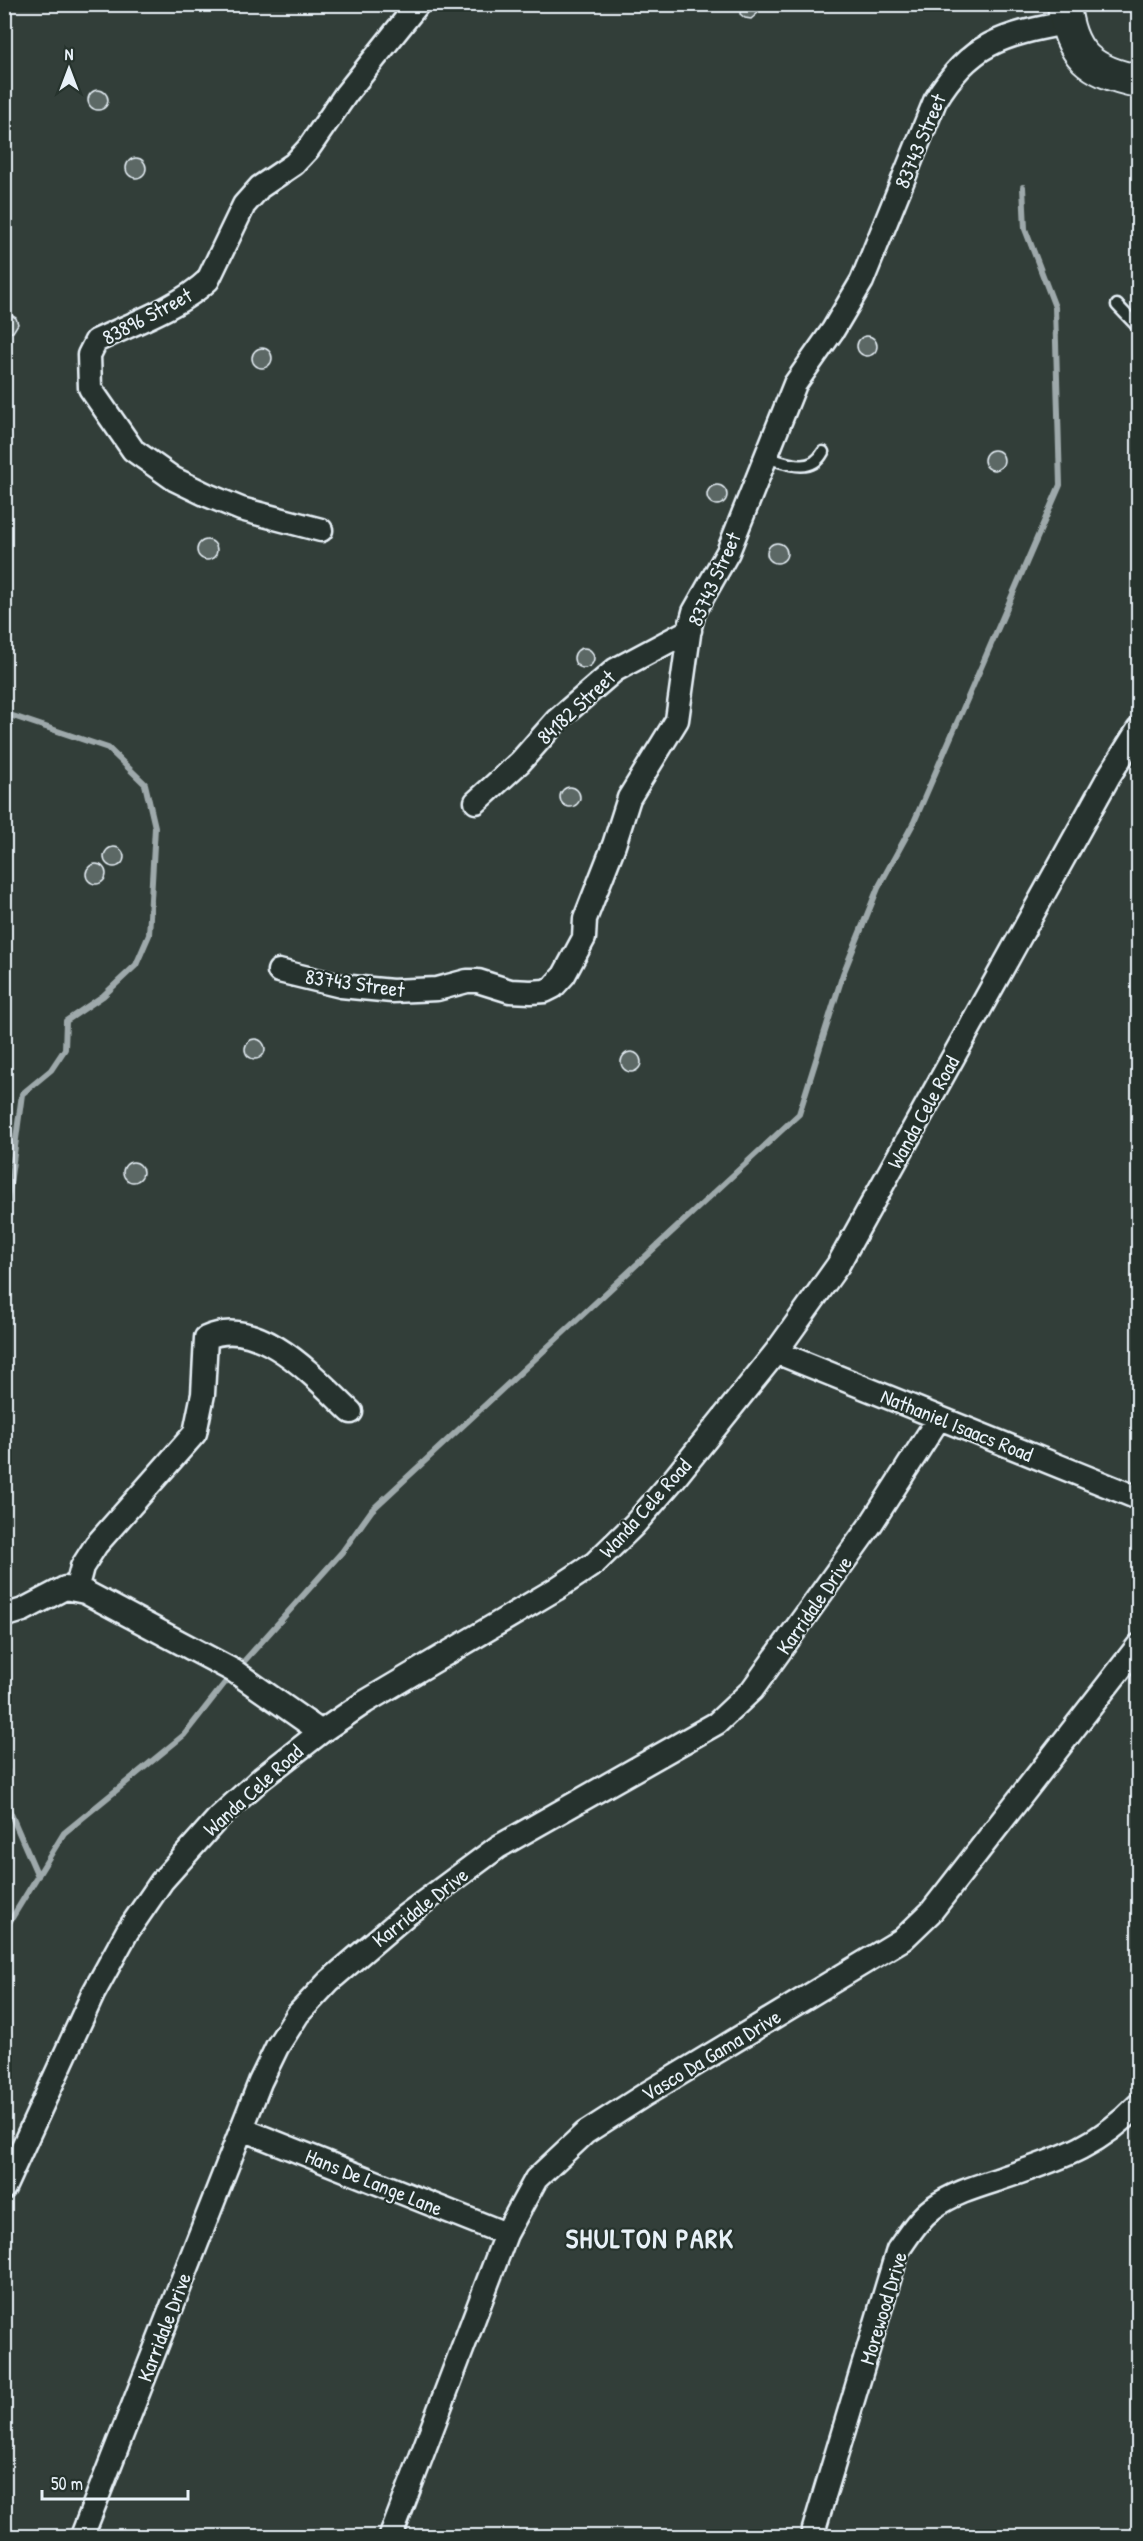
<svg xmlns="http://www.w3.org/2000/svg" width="1143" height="2541" viewBox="0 0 1143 2541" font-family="'Patrick Hand',sans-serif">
	<rect width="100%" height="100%" fill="#323e39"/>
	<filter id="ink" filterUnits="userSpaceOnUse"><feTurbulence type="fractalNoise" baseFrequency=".0167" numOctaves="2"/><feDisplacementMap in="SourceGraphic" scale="12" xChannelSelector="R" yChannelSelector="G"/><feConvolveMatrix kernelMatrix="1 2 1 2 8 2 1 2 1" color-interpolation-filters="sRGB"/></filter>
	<g filter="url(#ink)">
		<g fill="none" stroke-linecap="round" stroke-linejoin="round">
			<path stroke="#9ea9ab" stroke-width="6" d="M 4,713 L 108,748 L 145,784 L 155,827 L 149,935 L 136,965 L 103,996 L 66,1021 L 65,1049 L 51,1070 L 22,1094 L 8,1199 L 4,1288
				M 238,1668 L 342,1552 L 372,1510 L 799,1114 L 843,974 L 878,888 L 914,822 L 1060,485 L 1055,307 L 1025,229 L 1023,187
				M 4,1768 L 7,1771 L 7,1805 L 38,1876
				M 4,1931 L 64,1833 L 184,1735 L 231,1675"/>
		</g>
		<path fill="#5c6865" stroke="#e8f1f8" stroke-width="1.5" d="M 741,4 L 758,4 L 758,13 L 751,19 L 745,18 L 740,14 Z
			M88 100a10 10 0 1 1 20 0a10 10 0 1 1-20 0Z
			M126 168a10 10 0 1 1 20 0a10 10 0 1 1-20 0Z
			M 8,313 L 16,318 L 18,324 L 13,332 L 7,333 L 4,332 L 4,314 Z
			M857 346a10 10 0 1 1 20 0a10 10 0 1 1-20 0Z
			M252 358a10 10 0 1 1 20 0a10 10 0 1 1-20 0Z
			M984 460a10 10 0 1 1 20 0a10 10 0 1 1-20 0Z
			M707 495a10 10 0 1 1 20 0a10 10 0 1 1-20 0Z
			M197 550a10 10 0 1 1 20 0a10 10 0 1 1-20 0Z
			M767 553a10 10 0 1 1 20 0a10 10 0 1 1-20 0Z
			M574 658a10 10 0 1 1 20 0a10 10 0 1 1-20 0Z
			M560 797a10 10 0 1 1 20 0a10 10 0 1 1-20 0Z
			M104 857a10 10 0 1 1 20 0a10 10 0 1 1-20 0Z
			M86 874a10 10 0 1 1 20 0a10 10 0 1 1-20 0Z
			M245 1049a10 10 0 1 1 20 0a10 10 0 1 1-20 0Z
			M621 1062a10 10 0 1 1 20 0a10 10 0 1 1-20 0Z
			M123 1172a10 10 0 1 1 20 0a10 10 0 1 1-20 0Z"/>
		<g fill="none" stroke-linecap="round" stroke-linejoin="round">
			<g stroke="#e8f1f8" stroke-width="15">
				<path id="lane" d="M 1117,305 L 1138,327
					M 766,457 C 786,463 811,475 823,452"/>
			</g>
			<g stroke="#e8f1f8" stroke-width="27">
				<path id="street" d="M 321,530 L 241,509 L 207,495 L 174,479 L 133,450 L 90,388 L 89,355 L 96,341 C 131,324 180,307 208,280 L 244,205 L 260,187 L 294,164 L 308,149 L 346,94 L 418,4
					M 476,802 L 520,762 L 557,720 L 615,670 L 690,630
					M 279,971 L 341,986 L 392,991 L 437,989 L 467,981 L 478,981 L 510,991 L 531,992 L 545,991 L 553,987 L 564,975 L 584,938 L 585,919 L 614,845 L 629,798 L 677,720 L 690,627 L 694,612 L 728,552 L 795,384 L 833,330 L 862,281 L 935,101 C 970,43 1002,35 1066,23
					M 776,1352 L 1138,1498
					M 76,1590 L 82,1567 L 96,1545 L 195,1433 L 203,1394 L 206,1338 C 259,1313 317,1380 351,1412
					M 4,1616 L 23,1610 L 65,1588 L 85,1592 L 234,1671 L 321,1732
					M 242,2129 L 506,2234
					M 4,2188 L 93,1994 L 127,1932 L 162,1881 L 219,1817 L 262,1778 L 321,1732 L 365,1702 L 556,1589 L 595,1563 L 634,1525 L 674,1479 L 776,1352 L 838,1265 L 1109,776 L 1138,730
					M 82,2536 L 260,2082 L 277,2047 L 298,2014 L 329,1981 L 405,1916 L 498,1847 L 717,1723 L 752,1690 L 871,1524 L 939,1418
					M 391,2536 L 506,2234 L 536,2179 L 585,2133 L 646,2094 L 903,1939 L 931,1912 L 1138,1646
					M 812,2536 L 898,2250 C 908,2236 918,2219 933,2208 C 952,2194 975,2187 997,2180 C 1054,2160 1095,2150 1138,2105"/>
			</g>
			<g stroke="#e8f1f8" stroke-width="36">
				<path id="secondary" d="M 1064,4 C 1069,55 1091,72 1138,81"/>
			</g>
			<use href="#lane" stroke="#26332d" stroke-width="10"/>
			<use href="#street" stroke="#26332d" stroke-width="22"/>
			<use href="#secondary" stroke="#26332d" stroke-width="32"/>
		</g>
	</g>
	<g text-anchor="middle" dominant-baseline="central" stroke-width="4.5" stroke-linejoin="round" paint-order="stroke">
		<g font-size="21" fill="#e8f1f8" stroke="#26332d">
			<text transform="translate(920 141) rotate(-67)">83743 Street</text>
			<text transform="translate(147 316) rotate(-28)">83896 Street</text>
			<text transform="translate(714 579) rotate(-66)">83743 Street</text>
			<text transform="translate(576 707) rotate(-43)">84182 Street</text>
			<text transform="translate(355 983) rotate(8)">83743 Street</text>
			<text transform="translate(923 1112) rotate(-61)">Wanda Cele Road</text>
			<text transform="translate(957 1425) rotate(22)">Nathaniel Isaacs Road</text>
			<text transform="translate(645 1508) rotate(-48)">Wanda Cele Road</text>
			<text transform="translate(814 1605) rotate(-55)">Karridale Drive</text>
			<text transform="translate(253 1790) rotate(-42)">Wanda Cele Road</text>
			<text transform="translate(420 1907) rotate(-38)">Karridale Drive</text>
			<text transform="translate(711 2055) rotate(-31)">Vasco Da Gama Drive</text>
			<text transform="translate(374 2182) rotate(22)">Hans De Lange Lane</text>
			<text transform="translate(883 2308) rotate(-73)">Morewood Drive</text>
			<text transform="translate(164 2327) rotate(-69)">Karridale Drive</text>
		</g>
		<g font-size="27" font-weight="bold" letter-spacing="1.5" fill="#e8f1f8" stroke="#26332d">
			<text x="650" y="2238">SHULTON PARK</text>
		</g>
	</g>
	<rect width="1143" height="2541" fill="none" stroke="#26332d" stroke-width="24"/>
	<rect x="12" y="12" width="1119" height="2517" fill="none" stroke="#e8f1f8" stroke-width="2" filter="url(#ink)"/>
	<g transform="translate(69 69)" stroke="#26332d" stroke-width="4.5" paint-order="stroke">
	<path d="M0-4.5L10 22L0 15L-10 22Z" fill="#e8f1f8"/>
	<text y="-9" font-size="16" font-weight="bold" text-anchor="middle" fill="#e8f1f8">N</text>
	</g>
	<path d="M42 2490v9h146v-9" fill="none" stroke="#e8f1f8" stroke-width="3"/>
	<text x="51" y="2490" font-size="18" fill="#e8f1f8" stroke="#26332d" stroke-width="4.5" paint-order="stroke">50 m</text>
</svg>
